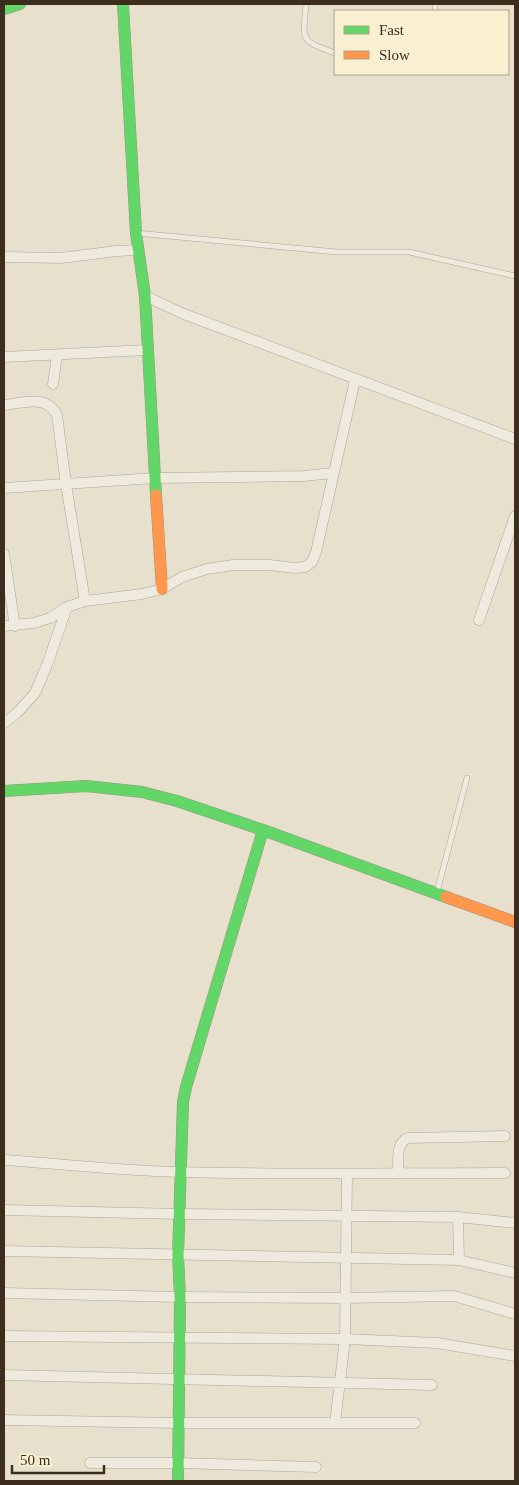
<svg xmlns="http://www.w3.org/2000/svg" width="519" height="1485" viewBox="0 0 519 1485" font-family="Georgia,serif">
	<rect width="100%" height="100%" fill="#e7e0cc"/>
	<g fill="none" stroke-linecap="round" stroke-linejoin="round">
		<g stroke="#aca595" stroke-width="6">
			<path id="lane" d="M 306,4 C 303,41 299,40 335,53
				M 435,11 L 435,4
				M 136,233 L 337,252 L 409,252 L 515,276
				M 437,892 L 467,778"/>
		</g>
		<g stroke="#aca595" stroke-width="11">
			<path id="street" d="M 4,257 L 61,258 L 116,251 L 138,250
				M 145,296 L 184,314 L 515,439
				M 4,357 L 147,350
				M 53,384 L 57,355
				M 4,405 C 24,403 46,394 57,415 L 66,484 L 85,601
				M 4,488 L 155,478 L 304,476 L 332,473
				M 4,554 L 15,626
				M 479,620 L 515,516
				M 4,626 L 34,623 L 50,618 L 67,607 L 85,601 L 142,594 L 162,589 L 182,577 L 207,569 L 233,565 L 270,565 L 295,568 L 305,567 L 312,562 L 316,552 L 355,380
				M 4,723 L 17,713 L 35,693 L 47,665 L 67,607
				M 4,1160 C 63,1164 123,1171 182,1172 C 290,1175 397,1173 505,1173
				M 398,1173 C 399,1161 395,1143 408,1138 L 505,1136
				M 4,1210 L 180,1214 L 458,1217 L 515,1223
				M 458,1217 L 459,1260
				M 4,1251 L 459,1260 L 515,1273
				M 4,1293 L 180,1297 L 345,1298 L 454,1296 L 515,1314
				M 4,1336 L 345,1339 L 437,1343 L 515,1356
				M 4,1375 L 432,1385
				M 4,1420 L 178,1423 L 415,1423
				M 335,1423 L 345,1339 L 347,1175
				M 90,1463 L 178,1463 L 316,1467"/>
		</g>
		<g stroke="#9c9485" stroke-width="12">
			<path id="fast" d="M 123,4 L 136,233 L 145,296 L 156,495
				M 4,9 L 20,4
				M 4,791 L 86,786 L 142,792 L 177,801 L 263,830 L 446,897
				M 178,1481 L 180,1297 L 178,1255 L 183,1102 L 186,1087 L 263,830"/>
		</g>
		<g stroke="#9c9485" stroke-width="12">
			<path id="slow" d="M 156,495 L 162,589
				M 446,897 L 515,922"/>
		</g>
		<use href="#lane" stroke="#efeade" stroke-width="5"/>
		<use href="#street" stroke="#efeade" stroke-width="10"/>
		<use href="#fast" stroke="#63d668" stroke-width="11"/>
		<use href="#slow" stroke="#ff974d" stroke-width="11"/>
	</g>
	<rect width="519" height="1485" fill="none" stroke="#3c2d1c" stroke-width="10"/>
	<rect x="334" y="10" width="175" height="65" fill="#f9f0d1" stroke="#ada289"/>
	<rect x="344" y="26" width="25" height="8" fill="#63d668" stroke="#ada289"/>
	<text x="379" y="35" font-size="15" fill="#3c2d1c">Fast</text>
	<rect x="344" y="51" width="25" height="8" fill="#ff974d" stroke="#ada289"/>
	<text x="379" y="60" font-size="15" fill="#3c2d1c">Slow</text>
	<path d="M12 1465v8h92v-8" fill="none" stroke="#3c2d1c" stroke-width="2.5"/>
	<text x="20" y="1465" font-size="15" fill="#3c2d1c" stroke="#f9f0d1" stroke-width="4" paint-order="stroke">50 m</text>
</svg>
